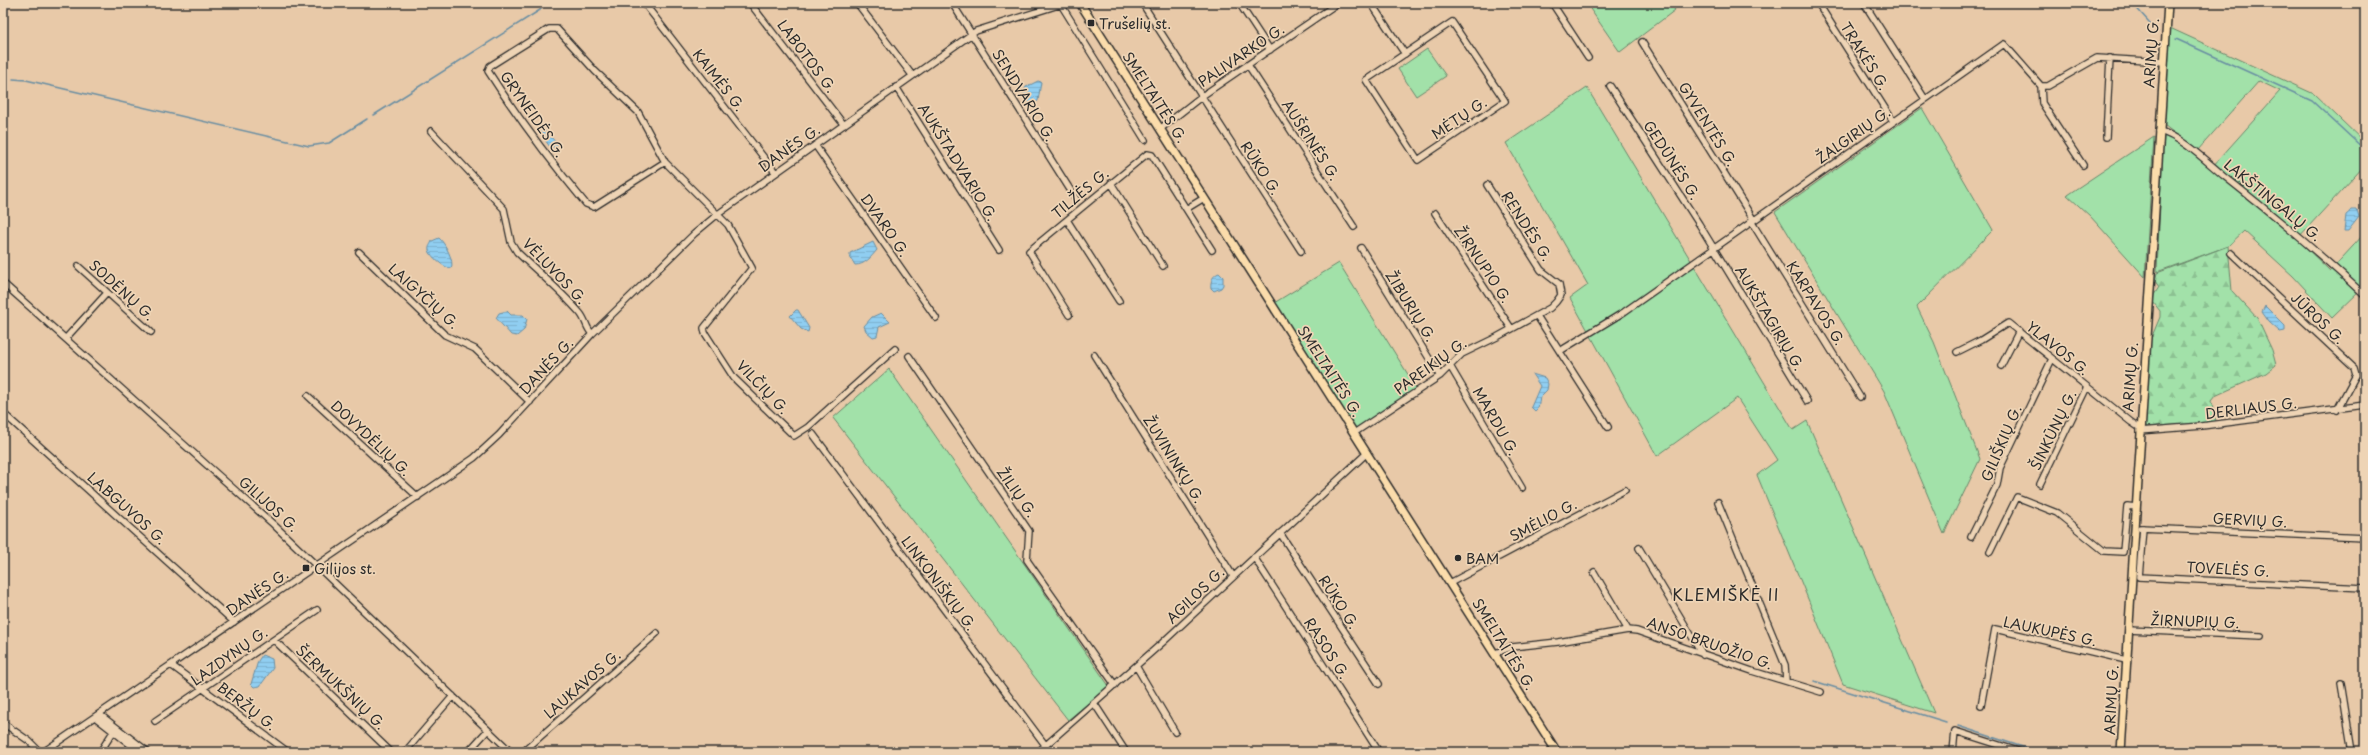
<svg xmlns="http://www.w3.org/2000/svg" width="2368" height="755" viewBox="0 0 2368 755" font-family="'Playpen Sans',sans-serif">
	<defs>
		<pattern id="forest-firs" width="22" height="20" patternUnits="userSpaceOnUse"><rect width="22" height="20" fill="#a2e1a9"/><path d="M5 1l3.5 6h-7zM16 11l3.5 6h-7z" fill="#8cc192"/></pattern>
		<pattern id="water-rules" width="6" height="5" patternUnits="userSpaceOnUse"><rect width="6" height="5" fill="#90cef1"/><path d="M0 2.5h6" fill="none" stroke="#7cb1cf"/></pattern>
	</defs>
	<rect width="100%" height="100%" fill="#e8c9a8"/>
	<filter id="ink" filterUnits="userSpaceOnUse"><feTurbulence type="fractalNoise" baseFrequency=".025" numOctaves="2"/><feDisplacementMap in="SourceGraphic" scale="8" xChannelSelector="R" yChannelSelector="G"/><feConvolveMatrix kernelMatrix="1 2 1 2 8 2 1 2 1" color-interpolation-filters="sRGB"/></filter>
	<g filter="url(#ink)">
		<path fill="#a2e1a9" stroke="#66866a" d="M 1586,3 L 1670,3 L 1675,10 L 1620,52 Z
			M 2170,28 L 2314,94 L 2365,143 L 2365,165 L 2297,239 L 2330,271 L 2365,233 L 2365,293 L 2361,290 L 2332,318 L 2293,276 L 2244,231 L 2228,246 L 2157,272 L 2163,135 L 2172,137 L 2212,167 L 2280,91 L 2259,81 L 2197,151 L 2164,125 L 2163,120 Z
			M 1427,49 L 1446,76 L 1416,96 L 1398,69 Z
			M 1587,88 L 1793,430 L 1807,421 L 1934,713 L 1843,684 L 1757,475 L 1777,460 L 1737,398 L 1657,456 L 1570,298 L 1588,285 L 1506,143 Z
			M 1922,108 L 1993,230 L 1917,307 L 1934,342 L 1980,459 L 1944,534 L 1884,391 L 1775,212 Z
			M 2154,137 L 2145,277 L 2090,216 L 2067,195 Z
			M 1339,263 L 1417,389 L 1356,430 L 1274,303 Z
			M 889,369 L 1109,686 L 1068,720 L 833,418 Z"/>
		<path fill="url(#forest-firs)" stroke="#66866a" d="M 2228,246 L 2232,291 L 2257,318 L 2272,350 L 2276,365 L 2266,373 L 2215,396 L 2211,401 L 2216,422 L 2145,427 L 2150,341 L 2160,317 L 2160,311 L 2153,302 L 2154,295 L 2159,287 L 2155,281 L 2157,273 Z"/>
		<path fill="url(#water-rules)" stroke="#688da2" d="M 1038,81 L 1041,82 L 1038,101 L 1030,105 L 1026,102 L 1023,93 L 1026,87 Z
			M 542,127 L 558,145 L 556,147 L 550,147 L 538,130 Z
			M 2352,210 L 2357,210 L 2359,217 L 2348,231 L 2344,231 L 2346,215 Z
			M 439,238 C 445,243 455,262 451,268 C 445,269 430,256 429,250 C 428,247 431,244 432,241 Z
			M 873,242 L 877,250 C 871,257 865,265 855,265 L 850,257 L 850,253 Z
			M 1219,273 L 1223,277 L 1223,285 L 1221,288 L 1214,291 L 1211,288 C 1210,281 1213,275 1219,273 Z
			M 2265,306 L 2285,326 L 2285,331 L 2280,332 L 2269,322 L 2262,312 Z
			M 796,310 L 798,310 L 809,328 L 808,332 L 801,329 L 790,316 Z
			M 507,311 L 511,315 L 523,315 L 527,319 L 524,330 L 517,336 L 511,335 L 496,318 L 499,313 Z
			M 881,313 L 890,322 L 879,327 L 877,336 L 873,337 L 866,331 L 864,326 L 872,317 Z
			M 1532,374 L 1545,378 L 1548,384 L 1547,390 L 1540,397 L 1538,408 L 1535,411 L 1531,407 L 1540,386 Z
			M 262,655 L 272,659 L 273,668 L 260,686 L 254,687 L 251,684 L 258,661 Z"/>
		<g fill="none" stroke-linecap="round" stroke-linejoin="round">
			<path stroke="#688da2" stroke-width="1.5" d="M 2132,3 L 2158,32
				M 2176,39 L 2312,101 L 2365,150
				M 3,79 L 4,79
				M 13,79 L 26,80 L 309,146 L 329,143 L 367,119
				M 374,115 L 540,10 L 546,3
				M 1814,681 L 1946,722
				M 1958,726 L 2038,752"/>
			<g stroke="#2b2b2b" stroke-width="8">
				<path id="minor" d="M 644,3 L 775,172
					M 750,3 L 844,125
					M 857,3 L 912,75
					M 952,3 L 1076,199
					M 1060,3 L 1145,140
					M 1142,3 L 1301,251
					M 1239,3 L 1270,50
					M 1371,3 L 1405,54
					M 1552,3 L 1588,58
					M 1818,3 L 1893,121
					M 1864,3 L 1925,99
					M 1452,22 L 1505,101 L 1418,160 L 1366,80 Z
					M 1642,42 L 1753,219
					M 1248,65 L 1354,227
					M 1610,86 L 1699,224 L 1807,401
					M 2041,86 L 2042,103 L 2083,165
					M 896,87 L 999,250
					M 1160,129 L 1202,96 L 1338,3
					M 431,131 L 504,209 L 511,242 L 517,252 C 538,272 561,291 580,313 C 586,320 586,328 592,334
					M 2159,131 C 2181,136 2207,162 2224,176 C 2272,214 2320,253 2365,296
					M 2106,137 L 2110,58
					M 815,145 L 936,318
					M 665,162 L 638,112 L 595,71 L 557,29 L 549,29 L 490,66 L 488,71 C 518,118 551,162 586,204 L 594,207 L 665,162 L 728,225 L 752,268 L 704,328 L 705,333 L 734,378 L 794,436 L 808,427 L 895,349
					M 1111,183 L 1163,266
					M 1186,209 L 1204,198
					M 1435,213 L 1511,328
					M 1067,220 L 1119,301
					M 1751,221 L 1860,397
					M 1361,248 L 1440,376
					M 359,252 L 445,335 L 475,349 L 530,402
					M 2231,253 L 2354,368 L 2356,375 L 2337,410
					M 78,266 L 151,332
					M 3,283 L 273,524 L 511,752
					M 1069,315 L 1029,251 L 1147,154 L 1152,155 L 1212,250
					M 1537,316 L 1608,427
					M 66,338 L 107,293
					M 1560,351 L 1624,312 L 2004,44 L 2041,86 L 2048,86 L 2097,58 L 2164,62
					M 1957,352 L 1981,340 L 2008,323 L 2131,422 L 2140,428
					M 1094,355 L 1233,576
					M 909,356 L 1029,531 L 1027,560 L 1115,685
					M 1450,366 L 1522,488
					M 2001,366 L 2019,331
					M 308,396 L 418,497
					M 3,413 L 234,622
					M 2140,431 L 2202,426 L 2365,405
					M 1354,433 L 1440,376 L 1462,354 L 1497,337 L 1550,308 L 1556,302 L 1561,295 L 1559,284 L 1541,270 L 1487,185
					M 813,434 L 1046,746
					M 2040,484 L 2087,387
					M 1718,502 L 1785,665 L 1786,681
					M 2141,528 L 2365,538
					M 2143,528 L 2139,577 L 2365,588
					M 1280,533 L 1379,684
					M 1971,537 L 1997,485 L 2000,468 L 2052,359
					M 1639,548 L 1703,655
					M 1990,552 L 2017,497 L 2057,513 L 2104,551 L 2123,552 L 2127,506 L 2136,507
					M 1254,557 L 1379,752
					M 1594,572 L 1628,630
					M 1450,583 L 1625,490
					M 2128,630 L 2261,636
					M 274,640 L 391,752
					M 1495,653 L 1512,647 L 1558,642 L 1628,630 L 1637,631 L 1752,671 L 1821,692
					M 171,665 L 288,752
					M 1136,666 L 1175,732
					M 2341,683 L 2352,752
					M 1094,703 L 1126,752
					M 1981,706 L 1995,629 L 2126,660
					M 99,714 L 148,752
					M 95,717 L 140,752
					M 155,721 L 317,610
					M 3,723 L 29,741 L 40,752
					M 43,752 L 474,458 L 499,435 L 592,334 L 694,234 L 718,214 L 976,31 L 1065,3
					M 100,752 L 113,732
					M 405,752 L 453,696
					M 468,752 L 488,730
					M 523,752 L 657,633
					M 1038,752 L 1162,643 L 1367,453
					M 1953,752 L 1955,731 L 2021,752"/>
			</g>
			<g stroke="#2b2b2b" stroke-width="10">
				<path id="major" d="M 1080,3 L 1557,752
					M 2121,752 L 2168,3"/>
			</g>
			<use href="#minor" stroke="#eed4b5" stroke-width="5.5"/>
			<use href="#major" stroke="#fbdcab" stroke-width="7"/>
		</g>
	</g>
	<g fill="#2b2b2b" stroke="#eed4b5" stroke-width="1.5">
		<rect x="1087" y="19" width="8" height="8" rx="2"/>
		<circle cx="1458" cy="558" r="4"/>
		<rect x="302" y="564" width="8" height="8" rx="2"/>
	</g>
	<g text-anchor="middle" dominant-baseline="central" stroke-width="3.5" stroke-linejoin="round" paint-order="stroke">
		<g font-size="14" fill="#2b2b2b" stroke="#eed4b5" text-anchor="start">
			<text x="1099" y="23">Trušelių st.</text>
			<text x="1466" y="558">BAM</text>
			<text x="314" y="568">Gilijos st.</text>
		</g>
		<g font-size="14" fill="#2b2b2b" stroke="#eed4b5">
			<text transform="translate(2151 53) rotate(-86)">ARIMŲ G.</text>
			<text transform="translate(1241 55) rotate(-34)">PALIVARKO G.</text>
			<text transform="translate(807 56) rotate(53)">LABOTOS G.</text>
			<text transform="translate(1865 56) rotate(58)">TRAKĖS G.</text>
			<text transform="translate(719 80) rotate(52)">KAIMĖS G.</text>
			<text transform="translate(1024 95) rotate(58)">SENDVARIO G.</text>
			<text transform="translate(1155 97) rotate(57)">SMELTAITĖS G.</text>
			<text transform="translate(533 114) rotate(55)">GRYNEIDĖS G.</text>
			<text transform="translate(1459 118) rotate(-34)">MĖTŲ G.</text>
			<text transform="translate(1708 124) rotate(58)">GYVENTĖS G.</text>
			<text transform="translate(1853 135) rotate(-35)">ŽALGIRIŲ G.</text>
			<text transform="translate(1311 140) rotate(57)">AUŠRINĖS G.</text>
			<text transform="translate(789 148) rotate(-35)">DANĖS G.</text>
			<text transform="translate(1672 160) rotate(57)">GEDŪNĖS G.</text>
			<text transform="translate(958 162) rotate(58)">AUKŠTADVARIO G.</text>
			<text transform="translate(1261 168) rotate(57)">RŪKO G.</text>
			<text transform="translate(1080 193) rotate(-40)">TILŽĖS G.</text>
			<text transform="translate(2273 200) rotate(39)">LAKŠTINGALŲ G.</text>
			<text transform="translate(885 225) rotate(55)">DVARO G.</text>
			<text transform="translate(1527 226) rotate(57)">RENDĖS G.</text>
			<text transform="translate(1483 264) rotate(56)">ŽIRNUPIO G.</text>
			<text transform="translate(555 271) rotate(46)">VĖLUVOS G.</text>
			<text transform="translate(122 290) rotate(42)">SODĖNŲ G.</text>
			<text transform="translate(424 296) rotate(42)">LAIGYČIŲ G.</text>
			<text transform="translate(1816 303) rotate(58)">KARPAVOS G.</text>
			<text transform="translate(1411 306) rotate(58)">ŽIBURIŲ G.</text>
			<text transform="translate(1770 318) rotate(59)">AUKŠTAGIRIŲ G.</text>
			<text transform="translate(2318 318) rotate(43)">JŪROS G.</text>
			<text transform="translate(2058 348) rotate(39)">YLAVOS G.</text>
			<text transform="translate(546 366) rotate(-47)">DANĖS G.</text>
			<text transform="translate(1430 366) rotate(-36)">PAREIKIŲ G.</text>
			<text transform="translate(1330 371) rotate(57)">SMELTAITĖS G.</text>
			<text transform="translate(2130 377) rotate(-86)">ARIMŲ G.</text>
			<text transform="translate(763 387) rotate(46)">VILČIŲ G.</text>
			<text transform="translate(2251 408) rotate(-7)">DERLIAUS G.</text>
			<text transform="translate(1496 421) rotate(60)">MARDU G.</text>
			<text transform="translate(2053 430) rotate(-64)">ŠINKŪNŲ G.</text>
			<text transform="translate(371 438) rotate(43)">DOVYDĖLIŲ G.</text>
			<text transform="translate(2001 443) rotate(-67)">GILIŠKIŲ G.</text>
			<text transform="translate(1174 459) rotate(58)">ŽUVININKŲ G.</text>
			<text transform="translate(1017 492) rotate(55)">ŽILIŲ G.</text>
			<text transform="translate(269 504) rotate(42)">GILIJOS G.</text>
			<text transform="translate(127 508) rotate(42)">LABGUVOS G.</text>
			<text transform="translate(1543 520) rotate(-28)">SMĖLIO G.</text>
			<text transform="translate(2250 520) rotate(3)">GERVIŲ G.</text>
			<text transform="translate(2228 569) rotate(3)">TOVELĖS G.</text>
			<text transform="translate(939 583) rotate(53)">LINKONIŠKIŲ G.</text>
			<text transform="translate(257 592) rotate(-34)">DANĖS G.</text>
			<text transform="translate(1195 595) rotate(-44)">AGILOS G.</text>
			<text transform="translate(1339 602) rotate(57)">RŪKO G.</text>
			<text transform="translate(2195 621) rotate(2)">ŽIRNUPIŲ G.</text>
			<text transform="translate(2050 631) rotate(12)">LAUKUPĖS G.</text>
			<text transform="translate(1710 643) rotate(19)">ANSO BRUOŽIO G.</text>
			<text transform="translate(1504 644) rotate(58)">SMELTAITĖS G.</text>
			<text transform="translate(1327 648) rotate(57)">RASOS G.</text>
			<text transform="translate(229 656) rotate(-35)">LAZDYNŲ G.</text>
			<text transform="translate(582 684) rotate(-41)">LAUKAVOS G.</text>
			<text transform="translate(341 687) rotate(43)">ŠERMUKŠNIŲ G.</text>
			<text transform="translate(2111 700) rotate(-87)">ARIMŲ G.</text>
			<text transform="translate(247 706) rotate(37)">BERŽŲ G.</text>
		</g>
		<g font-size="16" letter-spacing="1" fill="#2b2b2b" stroke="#eed4b5">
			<text x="1726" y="594">KLEMIŠKĖ II</text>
		</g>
	</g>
	<rect width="2368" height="755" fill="none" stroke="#eed4b5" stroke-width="16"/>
	<rect x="8" y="8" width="2352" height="739" fill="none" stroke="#2b2b2b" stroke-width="1.5" filter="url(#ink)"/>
</svg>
